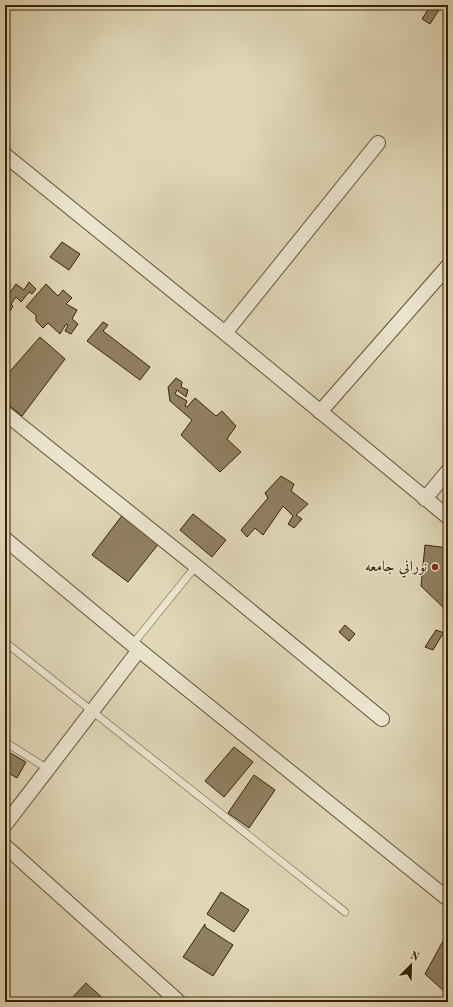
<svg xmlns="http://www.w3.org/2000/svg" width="453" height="1007" viewBox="0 0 453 1007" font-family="'Old Standard TT',Amiri,serif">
	<rect width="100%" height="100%" fill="#e0d7b7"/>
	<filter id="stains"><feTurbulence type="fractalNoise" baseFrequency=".005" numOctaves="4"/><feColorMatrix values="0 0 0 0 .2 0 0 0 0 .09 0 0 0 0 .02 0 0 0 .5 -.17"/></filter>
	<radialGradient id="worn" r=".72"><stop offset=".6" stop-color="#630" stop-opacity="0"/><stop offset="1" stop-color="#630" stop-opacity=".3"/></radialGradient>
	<path fill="#908062" stroke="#3a2205" d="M 436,5 L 442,5 L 430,24 L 422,19 L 429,8 L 433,10 Z
		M 62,242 L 80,254 L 69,270 L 50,257 Z
		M 29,282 L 36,289 L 32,294 L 29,292 L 21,302 L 16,297 L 11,304 L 13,306 L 10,311 L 5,311 L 5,299 L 16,284 L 24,290 Z
		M 46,284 L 58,296 L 63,290 L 72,298 L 66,304 L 77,310 L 72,319 L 78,324 L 71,334 L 65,331 L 68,325 L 66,324 L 60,334 L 48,323 L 43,328 L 36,321 L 36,315 L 26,307 Z
		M 103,322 L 108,325 L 103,331 L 150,367 L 140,380 L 87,341 Z
		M 40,337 L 65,359 L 22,416 L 5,402 L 5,377 Z
		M 176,378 L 182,382 L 181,387 L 188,390 L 186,397 L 177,390 L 175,394 L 187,401 L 185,406 L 187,407 L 195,398 L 216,416 L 222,411 L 236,426 L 227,439 L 241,452 L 220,472 L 181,435 L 192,420 L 170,401 L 168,387 Z
		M 281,476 L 294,484 L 291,491 L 308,504 L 296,515 L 302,519 L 294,528 L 288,524 L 293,516 L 283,506 L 263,535 L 255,528 L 247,537 L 241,530 L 268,498 L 265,493 Z
		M 124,513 L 160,542 L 128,582 L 92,555 Z
		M 193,514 L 226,540 L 212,557 L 180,530 Z
		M 425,545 L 448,548 L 448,612 L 421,586 Z
		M 345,625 L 355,634 L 349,641 L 339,632 Z
		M 448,627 L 448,634 L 446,637 L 442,635 L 433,650 L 425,647 L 436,630 L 444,633 Z
		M 234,747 L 253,762 L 224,797 L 205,781 Z
		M 5,750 L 26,762 L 17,778 L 5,771 Z
		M 254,775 L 275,790 L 249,828 L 228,813 Z
		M 221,892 L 249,910 L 234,932 L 207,914 Z
		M 205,924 L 205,927 L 233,945 L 213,976 L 183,957 Z
		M 448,932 L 448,988 L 445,992 L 425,974 Z
		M 86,983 L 107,1002 L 68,1002 Z"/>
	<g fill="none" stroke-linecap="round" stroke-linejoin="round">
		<g stroke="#644f32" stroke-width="8">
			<path id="lane" d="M 5,642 L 345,912
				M 132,645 L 196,566
				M 5,742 L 48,769"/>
		</g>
		<g stroke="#644f32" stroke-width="16">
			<path id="street" d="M 5,155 L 225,333 L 448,517
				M 225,333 L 378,143
				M 320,412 L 448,266
				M 5,413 L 196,566 L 382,719
				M 425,499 L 448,471
				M 5,539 L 139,650 L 448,899
				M 5,825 L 139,650
				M 5,846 L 179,1002"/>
		</g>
		<use href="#lane" stroke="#ebe5d0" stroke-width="7"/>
		<use href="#street" stroke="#ebe5d0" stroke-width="14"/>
	</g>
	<circle fill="#8f2418" stroke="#ebe5d0" stroke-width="1.5" cx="435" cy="567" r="4"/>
	<g text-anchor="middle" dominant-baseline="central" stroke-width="3" stroke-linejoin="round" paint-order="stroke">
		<g font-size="15" fill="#3a2205" stroke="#ebe5d0" text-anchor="end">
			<text x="427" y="567">نوراني جامعه</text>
		</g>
	</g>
	<rect width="453" height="1007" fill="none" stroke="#e0d7b7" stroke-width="20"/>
	<rect x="6" y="6" width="441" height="995" fill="none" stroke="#3a2205" stroke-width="2"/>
	<rect x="10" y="10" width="433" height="987" fill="none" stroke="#3a2205"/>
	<g transform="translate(411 965) rotate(23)" stroke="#ebe5d0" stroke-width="3" paint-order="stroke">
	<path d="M0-3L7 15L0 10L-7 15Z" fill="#3a2205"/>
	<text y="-6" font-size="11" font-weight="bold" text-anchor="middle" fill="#3a2205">N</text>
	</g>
	<rect width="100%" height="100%" filter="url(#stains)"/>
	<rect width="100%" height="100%" fill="url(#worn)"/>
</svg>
